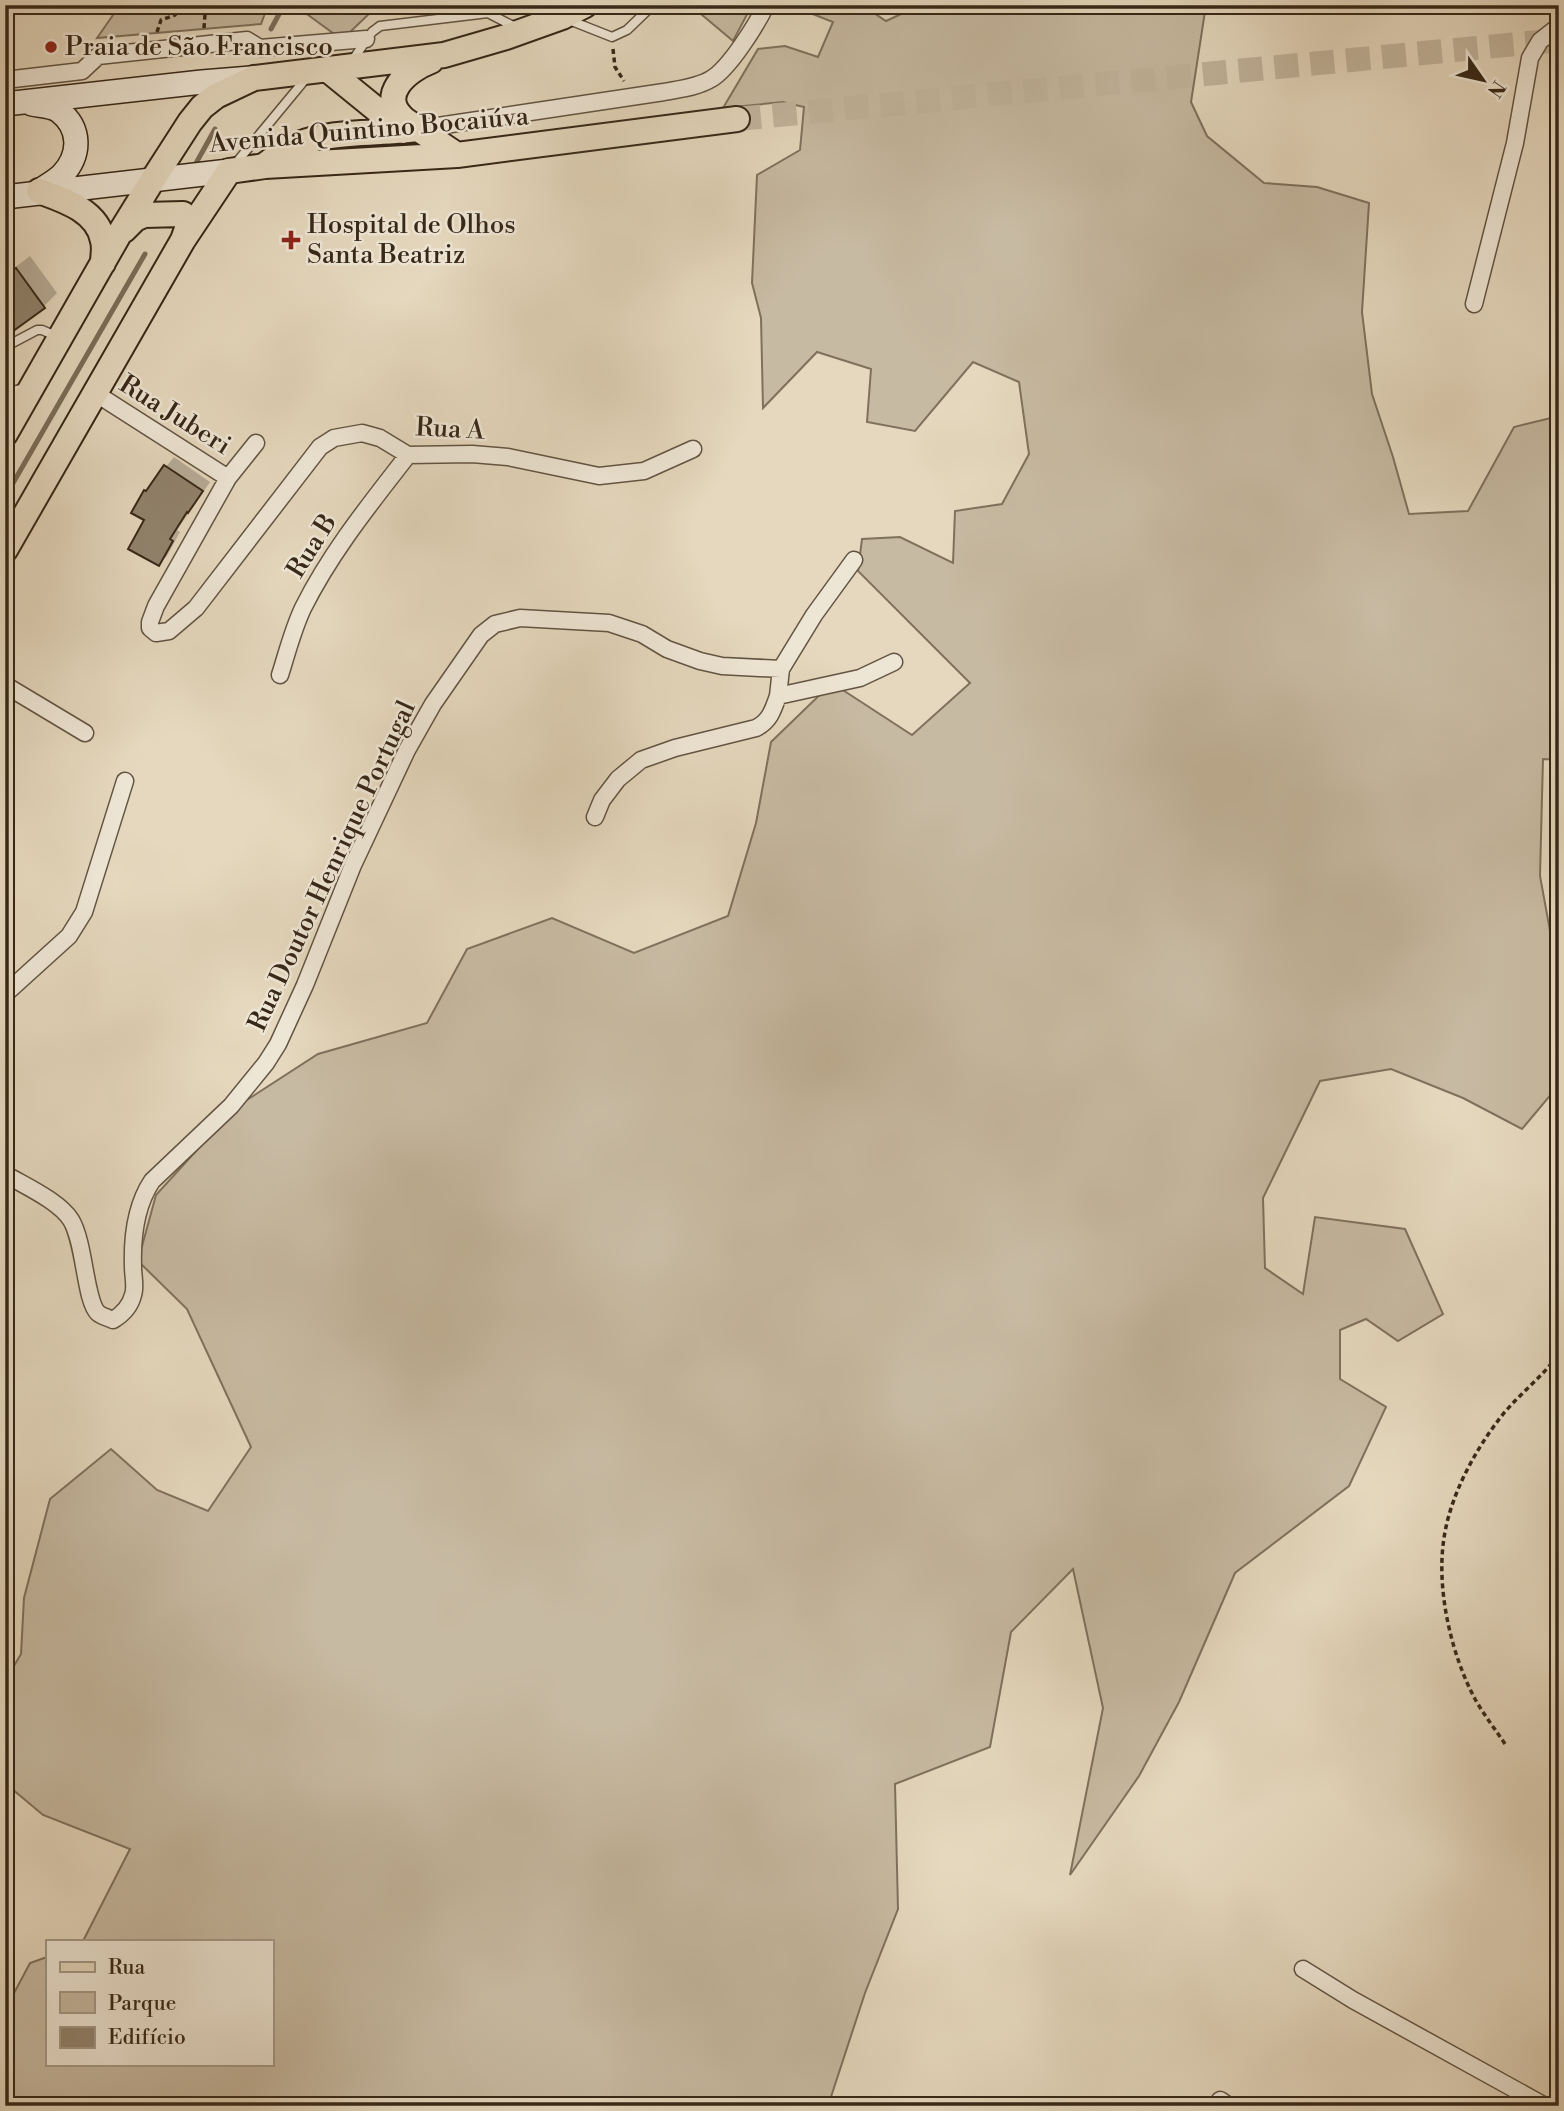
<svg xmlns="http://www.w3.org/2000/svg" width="1564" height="2111" viewBox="0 0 1564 2111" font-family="'Libre Bodoni',serif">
	<rect width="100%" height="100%" fill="#e5d8be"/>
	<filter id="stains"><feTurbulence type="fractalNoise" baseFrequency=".00286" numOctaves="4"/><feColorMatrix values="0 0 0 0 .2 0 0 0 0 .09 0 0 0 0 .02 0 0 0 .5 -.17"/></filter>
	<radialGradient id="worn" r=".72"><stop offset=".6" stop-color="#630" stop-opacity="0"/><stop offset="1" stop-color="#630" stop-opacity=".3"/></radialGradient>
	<path fill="#c7baa2" stroke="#7f715d" stroke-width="2" d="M 120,5 L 268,5 L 261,24 L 97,38 Z
		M 303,5 L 399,5 L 375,8 L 345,37 L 337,36 L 304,12 Z
		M 695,5 L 752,5 L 733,41 L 701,14 Z
		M 790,5 L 862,5 L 886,21 L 912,9 L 913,5 L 1206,5 L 1191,102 L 1207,136 L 1264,183 L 1317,187 L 1369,203 L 1362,312 L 1372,394 L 1393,457 L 1409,514 L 1468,511 L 1514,427 L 1559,416 L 1559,760 L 1543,759 L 1540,876 L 1559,980 L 1559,1085 L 1522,1129 L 1463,1098 L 1391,1069 L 1320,1081 L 1263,1198 L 1265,1268 L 1303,1294 L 1315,1217 L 1405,1229 L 1443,1314 L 1398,1341 L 1366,1319 L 1340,1330 L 1340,1379 L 1386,1407 L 1349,1486 L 1235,1573 L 1179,1702 L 1139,1776 L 1070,1875 L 1103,1708 L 1073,1569 L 1011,1632 L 990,1747 L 895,1784 L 898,1909 L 865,1993 L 828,2106 L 5,2106 L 5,2010 L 30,1963 L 47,1957 L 47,2064 L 271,2064 L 271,1941 L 83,1941 L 130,1849 L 43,1815 L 5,1783 L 5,1681 L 21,1654 L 24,1598 L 50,1499 L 111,1449 L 157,1490 L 208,1511 L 251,1447 L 187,1309 L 138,1261 L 156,1195 L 236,1107 L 318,1054 L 427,1023 L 467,949 L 552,918 L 634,953 L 728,916 L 756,823 L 771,742 L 832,683 L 912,735 L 970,683 L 858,571 L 862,539 L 900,537 L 953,563 L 955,511 L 1002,504 L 1029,454 L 1019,382 L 973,362 L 915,431 L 867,422 L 871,369 L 817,352 L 763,408 L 761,318 L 752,283 L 757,175 L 800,150 L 804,107 L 783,102 L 723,108 L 758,49 L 785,46 L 818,57 L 833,22 Z"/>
	<path fill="#0003" d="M 30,256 L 57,293 L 44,306 L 5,335 L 5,275 Z
		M 174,457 L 210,482 L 177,530 L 180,532 L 167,556 L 158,564 L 147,520 L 133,512 L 146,491 Z"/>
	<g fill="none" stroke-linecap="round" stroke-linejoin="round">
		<path stroke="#7c6e5a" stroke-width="5" d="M 271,29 L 284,5
			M 195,165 L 215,129
			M 5,497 L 145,254"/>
	</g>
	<path fill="#91846e" stroke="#372818" stroke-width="2" d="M 16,268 L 45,308 L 5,337 L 5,276 Z
		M 164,465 L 203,491 L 188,513 L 187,512 L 170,539 L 173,541 L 159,566 L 128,549 L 144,520 L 131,513 L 144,490 L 146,491 Z"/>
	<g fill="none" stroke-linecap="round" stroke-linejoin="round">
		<path stroke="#c2b59d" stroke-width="24" stroke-dasharray="24 12" stroke-linecap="butt" d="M 737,119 L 1559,40"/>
		<g stroke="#625442" stroke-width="11">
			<path id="lane" d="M 569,20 L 612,37 L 627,30 L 653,5
				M 352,61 L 372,32 L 380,26 L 488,13 L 517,28
				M 236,163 L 308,76
				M 5,347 L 37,330 L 42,330 L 56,336
				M 5,393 L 24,388"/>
		</g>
		<g stroke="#625442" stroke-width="19">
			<path id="street" d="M 5,80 L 82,71 L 98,56 L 247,40 L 260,48 L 366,39
				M 418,129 L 664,92 C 679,89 698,87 711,79 C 729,69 757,24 766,5
				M 1474,304 L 1515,143 L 1530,58 L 1540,41 L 1559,26
				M 95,393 L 228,478
				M 256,443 L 228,478 L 156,606 L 150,622 L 150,628 L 156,633 L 169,631 L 196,608 L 320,447 L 334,438 L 362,433 L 380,438 L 408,455 L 472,454 L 508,457 L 599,476 L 644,471 L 693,449
				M 854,560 L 814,615 L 781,669 L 778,696 L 860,678 L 894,662
				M 280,675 C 287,653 293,629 303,608 C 331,552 370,504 408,455
				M 5,685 L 85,733
				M 595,817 L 602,800 L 618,779 L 641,760 L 675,748 L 756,728 C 770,721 773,710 778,696
				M 5,994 L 69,936 L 84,912 L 125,781
				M 5,1174 C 25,1186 59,1201 71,1220 C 85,1243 85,1301 98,1313 C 101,1316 109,1318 113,1320 C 123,1314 130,1307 133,1295 C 136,1287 133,1276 133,1267 C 132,1238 136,1205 152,1181 L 231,1106 L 266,1063 L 278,1044 L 305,985 L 353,865 L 407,750 L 433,704 L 481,635 L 495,624 L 520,618 L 609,623 L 642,634 L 667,649 L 700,661 L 722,666 L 781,669
				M 1303,1969 L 1353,2000 L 1545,2106
				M 1220,2100 L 1229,2106"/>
		</g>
		<g stroke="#372818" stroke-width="26">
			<path id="secondary" d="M 5,104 L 202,82 L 251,78
				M 32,104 C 40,106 52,106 59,111 C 81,128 81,155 62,175 C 56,181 47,186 39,191
				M 5,197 L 229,171"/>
		</g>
		<g stroke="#372818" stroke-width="28">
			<path id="primary" d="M 431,61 C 407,70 376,96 405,120 L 457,155
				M 328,70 L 403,131
				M 265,165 C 272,160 280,153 288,149 C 324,129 377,135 418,129
				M 39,191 C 64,200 98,211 103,241 C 105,248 103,256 103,263
				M 124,230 L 135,219 L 144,215 L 183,214 L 187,218 L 188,226 L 183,240
				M 5,434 L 118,236 L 152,181 L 190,122 L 202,107 L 216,96 L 254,78 L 444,55 L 506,37 L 562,17 L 585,5
				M 5,550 L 183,240 L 229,171 L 265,166 L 457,155 L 737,119"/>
		</g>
		<path stroke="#372818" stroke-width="3.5" stroke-dasharray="5 3.5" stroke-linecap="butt" d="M 204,28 L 205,14 L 215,11 L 259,10 L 262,5
			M 157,32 L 161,20 L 175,15 L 183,5
			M 613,49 L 615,67 L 624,81
			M 1505,1744 C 1495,1729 1484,1715 1475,1699 C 1451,1654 1436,1589 1444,1538 C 1450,1497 1473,1454 1497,1422 C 1515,1397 1541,1379 1559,1354"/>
		<use href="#lane" stroke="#eee6d5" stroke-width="8"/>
		<use href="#street" stroke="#eee6d5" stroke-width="16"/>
		<use href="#secondary" stroke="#eee6d5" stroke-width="23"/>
		<use href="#primary" stroke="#e5d8be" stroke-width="24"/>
	</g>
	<g fill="#8f2418" stroke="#eee6d5" stroke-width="2.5">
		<circle cx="51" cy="47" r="7"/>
		<path d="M287.5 229.5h7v7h7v7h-7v7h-7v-7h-7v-7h7z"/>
	</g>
	<g text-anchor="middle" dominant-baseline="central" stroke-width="5" stroke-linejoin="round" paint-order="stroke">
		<g font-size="26" fill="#372818" stroke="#eee6d5" text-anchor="start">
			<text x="65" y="47">Praia de São Francisco</text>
			<text x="307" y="225">Hospital de Olhos<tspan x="307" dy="30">Santa Beatriz</tspan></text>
		</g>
		<g font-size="26" fill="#372818" stroke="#eee6d5">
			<text transform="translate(369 130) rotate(-5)">Avenida Quintino Bocaiúva</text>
			<text transform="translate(175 415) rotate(32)">Rua Juberi</text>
			<text transform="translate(450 429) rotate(3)">Rua A</text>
			<text transform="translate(312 546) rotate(-58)">Rua B</text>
			<text transform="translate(332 866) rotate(-65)">Rua Doutor Henrique Portugal</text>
		</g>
	</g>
	<rect width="1564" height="2111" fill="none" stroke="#e5d8be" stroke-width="28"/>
	<rect x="7" y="7" width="1550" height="2097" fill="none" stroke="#372818" stroke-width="3.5"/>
	<rect x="14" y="14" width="1536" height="2083" fill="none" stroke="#372818" stroke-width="2"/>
	<rect x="46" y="1940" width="228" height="126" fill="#eee6d5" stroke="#a59a89" stroke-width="2"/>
	<rect x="60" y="1962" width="35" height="10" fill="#e5d8be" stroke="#a59a89" stroke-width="2"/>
	<text x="108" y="1974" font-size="21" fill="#372818">Rua</text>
	<rect x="60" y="1992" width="35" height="21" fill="#c7baa2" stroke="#a59a89" stroke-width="2"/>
	<text x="108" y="2010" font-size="21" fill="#372818">Parque</text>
	<rect x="60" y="2027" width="35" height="21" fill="#91846e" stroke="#a59a89" stroke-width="2"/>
	<text x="108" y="2044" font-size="21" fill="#372818">Edifício</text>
	<g transform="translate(1483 80) rotate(124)" stroke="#eee6d5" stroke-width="5" paint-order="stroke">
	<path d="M0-5L12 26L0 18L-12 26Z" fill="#372818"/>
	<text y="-10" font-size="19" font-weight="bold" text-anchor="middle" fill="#372818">N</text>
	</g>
	<rect width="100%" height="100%" filter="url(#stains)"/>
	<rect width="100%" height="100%" fill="url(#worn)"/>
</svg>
